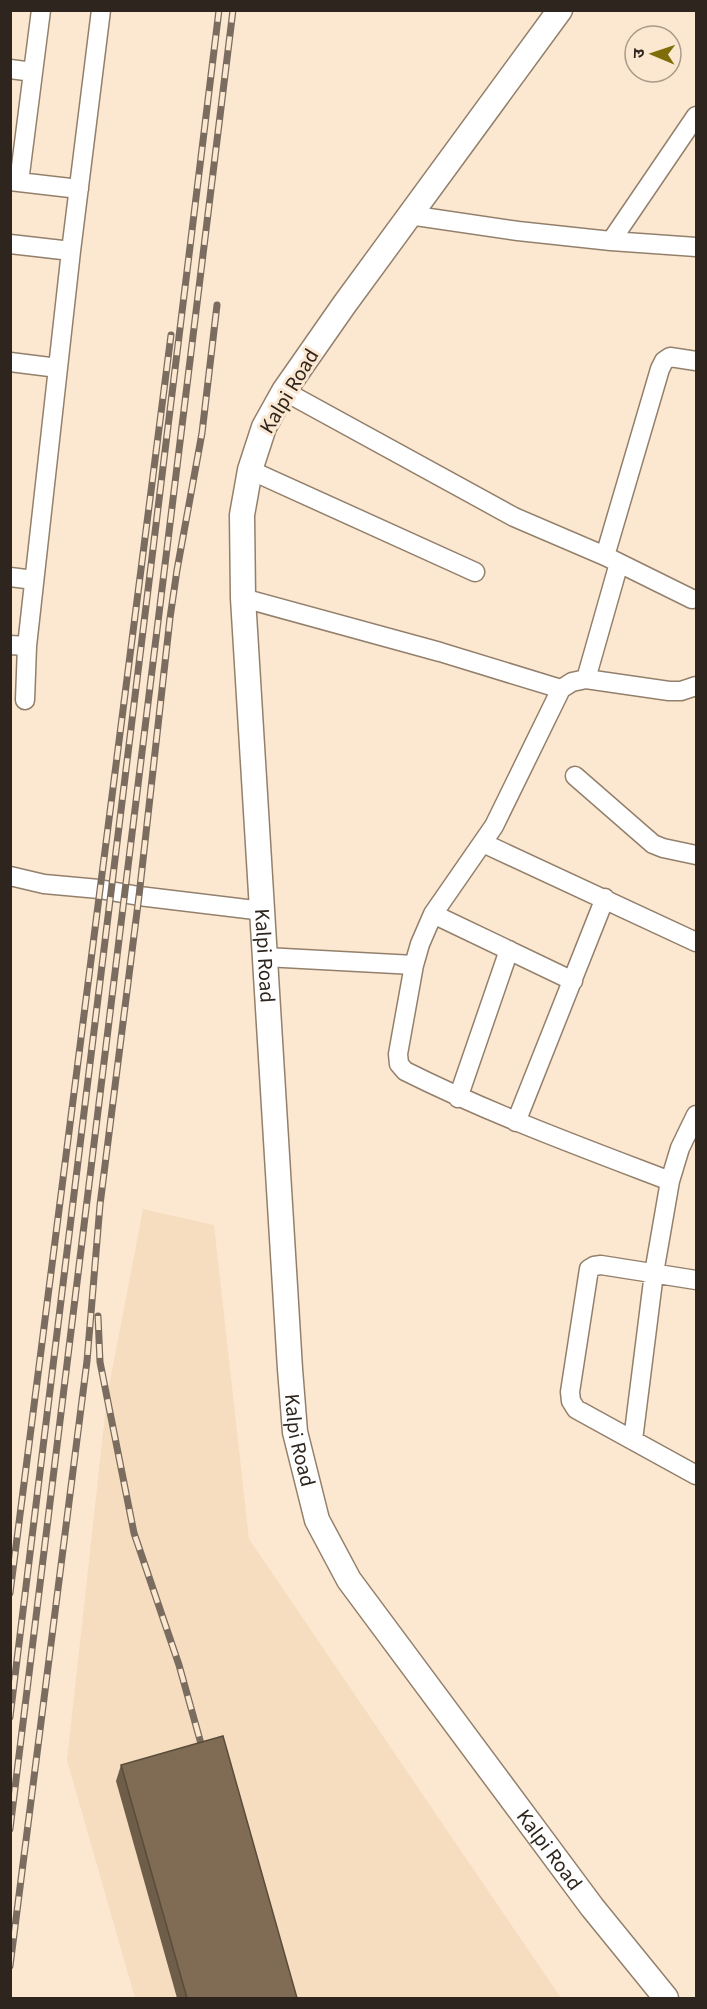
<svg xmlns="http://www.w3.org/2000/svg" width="707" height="2009" viewBox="0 0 707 2009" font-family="'Source Sans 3','Noto Sans Devanagari',sans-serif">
	<rect width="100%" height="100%" fill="#fce7d0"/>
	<path fill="#f7ddc0" d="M 143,1209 L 214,1225 L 249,1539 L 561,1998 L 135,1998 L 67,1760 L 107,1397 Z"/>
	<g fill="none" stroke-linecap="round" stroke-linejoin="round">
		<g stroke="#93806c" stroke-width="21">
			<path id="minor" d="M 10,69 L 33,72
				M 10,181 L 79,189
				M 19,182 L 41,10
				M 409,215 L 518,231 L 611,241 L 696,247
				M 611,241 L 696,116
				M 10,244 L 71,251
				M 10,362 L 58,368
				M 284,391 L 514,517 L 605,556 L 692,599
				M 250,470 L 475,572
				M 605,556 L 660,369 L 664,361 L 670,357 L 696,361
				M 10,577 L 34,580
				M 243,598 L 440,652 L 561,689
				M 10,645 L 27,646 L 71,251 L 101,10
				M 586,679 L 619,563
				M 25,700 L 27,646
				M 575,776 L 653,844 L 663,848 L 696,855
				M 483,843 L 696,942
				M 10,876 L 44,884 L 99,889 L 139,896 L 263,911
				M 433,914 L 573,981
				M 265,957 L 414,965
				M 458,1098 L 509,950
				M 516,1122 L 605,898
				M 670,1181 C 581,1147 491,1114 405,1071 L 399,1064 L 398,1054 L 414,965 L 420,944 L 433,914 L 494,826 L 561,689 L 572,682 L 586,679 L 669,691 L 681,691 L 696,686
				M 696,1280 L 601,1265 L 594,1266 L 589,1269 L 570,1392 L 571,1401 L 576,1409 L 696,1475
				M 633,1440 L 654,1273 L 670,1181 L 680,1148 L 696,1115"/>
		</g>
		<g stroke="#93806c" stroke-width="27">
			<g id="major">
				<path id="s1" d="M 560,10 L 344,305 L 284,391 L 264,427 L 250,470 L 242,515 L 243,598 L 290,1369 L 295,1432 L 317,1520 L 349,1580 L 592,1907 L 666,1998"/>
			</g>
		</g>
		<use href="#minor" stroke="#fff" stroke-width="18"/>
		<use href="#major" stroke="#fff" stroke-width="24"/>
		<g stroke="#7a6d60" stroke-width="7">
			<path id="rail" d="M 98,1316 L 100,1362 L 134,1533 L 179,1665 L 205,1758
				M 10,1593 L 171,335
				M 10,1717 L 219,10
				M 10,1829 L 233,10
				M 10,1966 L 87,1361 L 100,1205 L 139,896 L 170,618 L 177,570 L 202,433 L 217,305"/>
		</g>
		<use href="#rail" stroke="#fce7d0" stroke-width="4.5" stroke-dasharray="14" stroke-linecap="butt"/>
	</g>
	<path fill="#6e5d48" d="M 121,1765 L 297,1998 L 177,1998 L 116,1781 Z"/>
	<path fill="#806c54" stroke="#5a4c3b" stroke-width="1.5" d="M 223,1736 L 297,1998 L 187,1998 L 121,1765 Z"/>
	<g text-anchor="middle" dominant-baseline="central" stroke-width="6" stroke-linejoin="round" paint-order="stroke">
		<g font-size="21" fill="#2e261e" stroke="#fce7d0">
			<text transform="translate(289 391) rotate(-59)">Kalpi Road</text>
			<text stroke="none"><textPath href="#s1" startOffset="1044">Kalpi Road</textPath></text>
			<text stroke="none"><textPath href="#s1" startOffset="1530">Kalpi Road</textPath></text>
			<text stroke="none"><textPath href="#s1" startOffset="2016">Kalpi Road</textPath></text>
		</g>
	</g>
	<rect width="707" height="2009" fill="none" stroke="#2e261e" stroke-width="24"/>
	<g transform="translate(653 54) rotate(272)"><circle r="28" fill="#fce7d0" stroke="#aa9a89" stroke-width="1.5"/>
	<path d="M0-4.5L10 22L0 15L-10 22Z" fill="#7f6d09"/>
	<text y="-9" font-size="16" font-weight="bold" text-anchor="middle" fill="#2e261e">उ</text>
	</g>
</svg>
